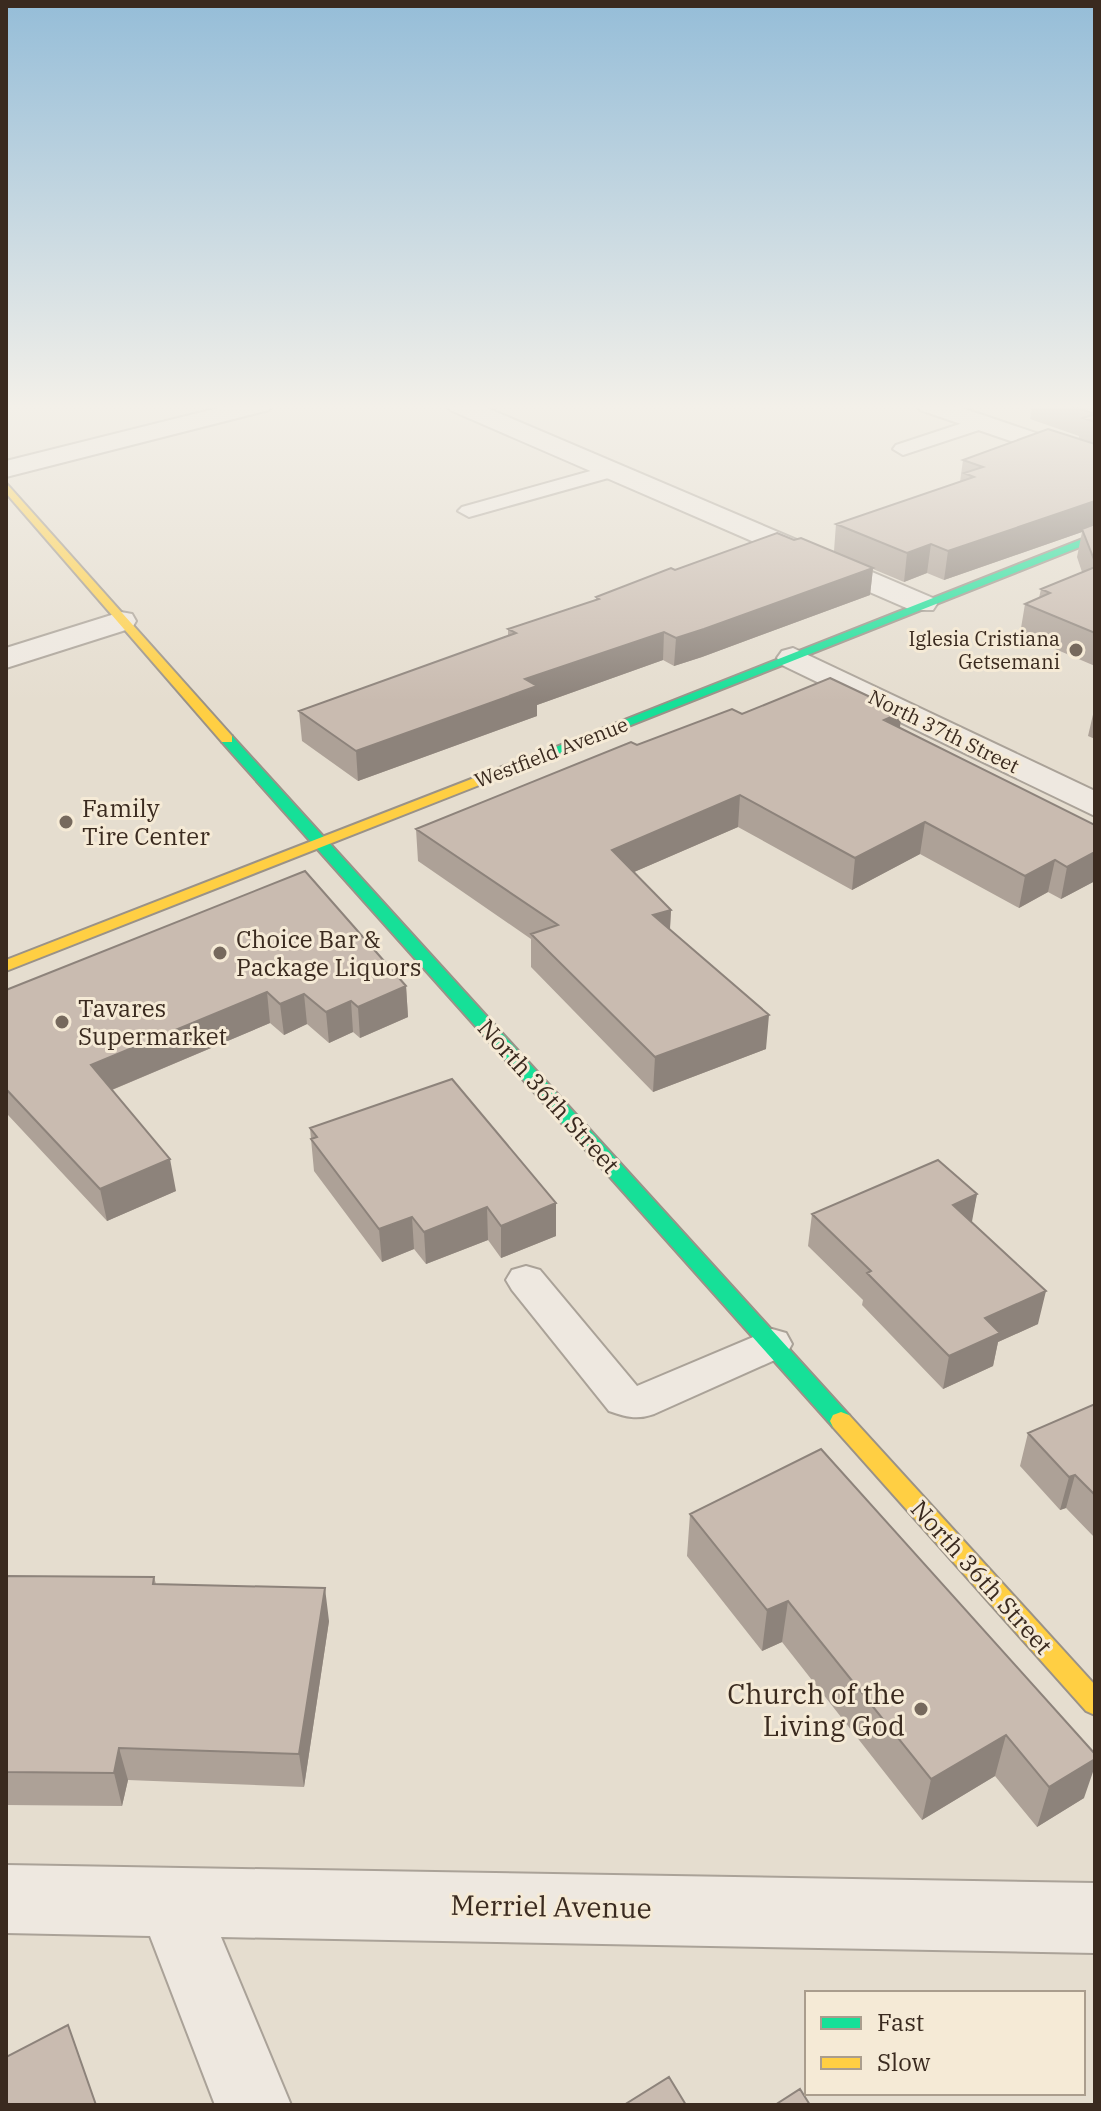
<svg xmlns="http://www.w3.org/2000/svg" width="1101" height="2111" viewBox="0 0 1101 2111" font-family="'IBM Plex Serif',serif">
	<rect width="100%" height="100%" fill="#e5ddcf"/>
	<g fill="none" stroke-linecap="round" stroke-linejoin="round">
		<g stroke="#aaa298" stroke-width="4">
			<path id="lane" d="M 981,417 L 991,423 L 988,427 L 903,455 L 893,449 L 896,445 Z
				M 612,465 L 622,471 L 619,475 L 469,517 L 458,511 L 462,507 Z
				M 526,1266 L 540,1270 L 637,1386 L 772,1329 L 786,1333 L 792,1344 L 786,1355 L 654,1414 C 637,1420 626,1417 609,1411 L 512,1290 L 506,1280 L 512,1270 Z"/>
		</g>
		<g stroke="#aaa298" stroke-width="4">
			<path id="street" d="M 230,405 L 272,405 L 269,410 L 6,477 L 6,461 Z
				M 447,405 L 480,405 L 933,598 L 937,604 L 933,610 L 911,610 L 450,410 Z
				M 917,405 L 953,405 L 1095,453 L 1095,470 L 920,410 Z
				M 121,612 L 132,614 L 136,621 L 132,628 L 6,668 L 6,648 Z
				M 793,648 L 1095,791 L 1095,816 L 782,665 L 777,658 L 782,651 Z
				M 6,1865 L 1095,1883 L 1095,1953 L 221,1937 L 291,2105 L 215,2105 L 150,1936 L 6,1933 Z"/>
		</g>
		<g stroke="#9a9288" stroke-width="4">
			<path id="fast" d="M 1095,534 L 1095,541 L 525,767 L 515,767 L 513,764 Z
				M 227,735 L 232,736 L 849,1415 L 852,1421 L 849,1427 L 841,1430 L 833,1427 L 222,742 L 222,736 Z"/>
		</g>
		<g stroke="#9a9288" stroke-width="4">
			<path id="slow" d="M 6,483 L 232,736 L 232,742 L 222,742 L 6,493 Z
				M 520,760 L 525,761 L 525,767 L 6,971 L 6,960 Z
				M 841,1412 L 849,1415 L 1095,1685 L 1095,1715 L 1086,1711 L 833,1427 L 830,1421 L 833,1415 Z"/>
		</g>
		<use href="#lane" fill="#eee8e0" fill-rule="evenodd"/>
		<use href="#street" fill="#eee8e0" fill-rule="evenodd"/>
		<use href="#fast" fill="#16e098" fill-rule="evenodd"/>
		<use href="#slow" fill="#ffcf43" fill-rule="evenodd"/>
	</g>
	<path fill="#ada197" d="M 1032,405 L 1095,405 L 1095,666 L 1020,634 L 1025,604 L 1039,598 L 1041,589 L 1082,572 L 1077,557 L 1082,532 L 944,580 L 927,573 L 904,582 L 873,569 L 870,595 L 702,657 L 674,666 L 663,660 L 537,705 L 537,716 L 358,781 L 302,741 L 299,711 L 508,636 L 508,629 L 596,600 L 596,597 L 675,570 L 794,540 L 834,551 L 836,524 L 960,482 L 963,460 L 1079,439 L 1079,436 L 1030,419 Z
		M 1095,706 L 1095,739 L 1088,736 Z
		M 742,714 L 900,728 L 1095,825 L 1095,881 L 1061,899 L 1048,892 L 1019,908 L 920,854 L 852,890 L 738,827 L 634,872 L 671,910 L 670,930 L 766,1049 L 653,1092 L 531,967 L 531,939 L 418,861 L 416,829 L 637,745 Z
		M 406,986 L 408,1017 L 360,1038 L 353,1032 L 329,1043 L 307,1024 L 284,1035 L 270,1023 L 112,1090 L 176,1191 L 107,1221 L 8,1115 L 6,1116 L 6,990 Z
		M 310,1128 L 556,1236 L 501,1258 L 488,1240 L 426,1264 L 414,1249 L 382,1262 L 314,1171 Z
		M 977,1194 L 971,1222 L 1038,1324 L 998,1342 L 993,1366 L 943,1389 L 862,1305 L 863,1300 L 808,1246 L 812,1214 Z
		M 1095,1404 L 1095,1538 L 1066,1508 L 1060,1510 L 1020,1466 L 1028,1433 Z
		M 821,1449 L 1084,1798 L 1037,1827 L 995,1776 L 922,1820 L 782,1642 L 762,1651 L 687,1556 L 690,1514 Z
		M 6,1576 L 154,1577 L 156,1584 L 329,1621 L 304,1787 L 128,1780 L 122,1806 L 6,1805 Z"/>
	<path fill="#8d837b" d="M 1095,501 L 1095,527 L 1082,529 L 1082,532 L 944,580 L 948,551 Z
		M 931,544 L 927,573 L 904,582 L 907,553 Z
		M 873,568 L 870,595 L 702,657 L 674,666 L 676,638 Z
		M 664,632 L 663,660 L 537,705 L 537,716 L 358,781 L 356,751 L 525,679 Z
		M 902,712 L 898,742 L 884,720 Z
		M 740,795 L 738,827 L 611,882 L 612,850 Z
		M 925,822 L 920,854 L 852,890 L 855,858 Z
		M 1095,852 L 1095,881 L 1061,899 L 1067,867 Z
		M 1055,860 L 1048,892 L 1019,908 L 1025,876 Z
		M 671,910 L 669,943 L 653,915 Z
		M 406,986 L 408,1017 L 360,1038 L 358,1007 Z
		M 267,992 L 270,1023 L 97,1096 L 91,1065 Z
		M 304,994 L 307,1024 L 284,1035 L 280,1004 Z
		M 351,1001 L 353,1032 L 329,1043 L 326,1012 Z
		M 769,1015 L 766,1049 L 653,1092 L 655,1057 Z
		M 170,1159 L 176,1191 L 107,1221 L 100,1189 Z
		M 977,1194 L 971,1227 L 953,1205 Z
		M 556,1203 L 556,1236 L 501,1258 L 501,1226 Z
		M 487,1207 L 488,1240 L 426,1264 L 424,1232 Z
		M 412,1217 L 414,1249 L 382,1262 L 379,1229 Z
		M 1046,1291 L 1038,1324 L 998,1342 L 993,1366 L 943,1389 L 949,1356 L 985,1318 Z
		M 1075,1475 L 1066,1508 L 1060,1510 L 1069,1477 Z
		M 325,1588 L 329,1621 L 304,1787 L 299,1754 Z
		M 788,1601 L 782,1642 L 762,1651 L 767,1610 Z
		M 1006,1735 L 995,1776 L 922,1820 L 931,1779 Z
		M 119,1748 L 128,1780 L 122,1806 L 114,1773 Z
		M 1095,1759 L 1095,1766 L 1084,1798 L 1037,1827 L 1049,1787 Z"/>
	<path fill="#c9bbb0" stroke="#8d837b" stroke-width="2" d="M 1069,405 L 1095,405 L 1095,414 Z
		M 1095,414 L 1095,422 L 1083,418 Z
		M 1048,429 L 1095,444 L 1095,501 L 948,551 L 931,544 L 907,553 L 836,524 L 974,477 L 964,473 L 983,467 L 963,460 Z
		M 1095,524 L 1095,562 L 1082,529 Z
		M 777,533 L 794,540 L 801,538 L 873,568 L 704,629 L 676,638 L 664,632 L 525,679 L 537,686 L 356,751 L 299,711 L 516,633 L 508,629 L 599,599 L 596,597 L 671,568 L 675,570 Z
		M 1095,567 L 1095,633 L 1025,604 L 1050,593 L 1041,589 Z
		M 830,678 L 902,712 L 884,720 L 1095,825 L 1095,852 L 1067,867 L 1055,860 L 1025,876 L 925,822 L 855,858 L 740,795 L 612,850 L 671,910 L 653,915 L 769,1015 L 655,1057 L 531,934 L 558,925 L 416,829 L 631,742 L 637,745 L 732,709 L 742,714 Z
		M 305,871 L 406,986 L 358,1007 L 351,1001 L 326,1012 L 304,994 L 280,1004 L 267,992 L 91,1065 L 170,1159 L 100,1189 L 6,1089 L 6,990 Z
		M 452,1079 L 556,1203 L 501,1226 L 487,1207 L 424,1232 L 412,1217 L 379,1229 L 311,1139 L 317,1137 L 310,1128 Z
		M 938,1160 L 977,1194 L 953,1205 L 1046,1291 L 985,1318 L 1000,1333 L 949,1356 L 867,1273 L 871,1271 L 812,1214 Z
		M 1095,1404 L 1095,1495 L 1075,1475 L 1069,1477 L 1028,1433 Z
		M 821,1449 L 1095,1754 L 1095,1759 L 1049,1787 L 1006,1735 L 931,1779 L 788,1601 L 767,1610 L 690,1514 Z
		M 6,1576 L 154,1577 L 153,1584 L 325,1588 L 299,1754 L 119,1748 L 114,1773 L 6,1772 Z
		M 68,2025 L 96,2105 L 6,2105 L 6,2057 Z
		M 669,2077 L 686,2105 L 624,2105 Z
		M 800,2089 L 810,2105 L 775,2105 Z"/>
	<linearGradient id="sky" x2="0" y2="1"><stop stop-color="#95bdd8"/><stop offset="0.58" stop-color="#f3f0e9"/><stop offset="1" stop-color="#f3f0e9" stop-opacity="0"/></linearGradient>
	<rect width="1101" height="701" fill="url(#sky)"/>
	<g fill="#76695d" stroke="#f5ead6" stroke-width="3">
		<circle cx="1076" cy="650" r="8"/>
		<circle cx="66" cy="822" r="8"/>
		<circle cx="220" cy="953" r="8"/>
		<circle cx="62" cy="1022" r="8"/>
		<circle cx="921" cy="1709" r="8"/>
	</g>
	<g text-anchor="middle" dominant-baseline="central" stroke-width="6" stroke-linejoin="round" paint-order="stroke">
		<g font-size="20" fill="#3a2a1f" stroke="#f5ead6" text-anchor="end">
			<text x="1060" y="638">Iglesia Cristiana<tspan x="1060" dy="23">Getsemani</tspan></text>
		</g>
		<g font-size="20" fill="#3a2a1f" stroke="#f5ead6">
			<text transform="translate(944 731) rotate(26)">North 37th Street</text>
			<text transform="translate(551 752) rotate(-21)">Westfield Avenue</text>
		</g>
		<g font-size="24" fill="#3a2a1f" stroke="#f5ead6" text-anchor="start">
			<text x="82" y="808">Family<tspan x="82" dy="28">Tire Center</tspan></text>
			<text x="236" y="939">Choice Bar &amp;<tspan x="236" dy="28">Package Liquors</tspan></text>
			<text x="78" y="1008">Tavares<tspan x="78" dy="28">Supermarket</tspan></text>
		</g>
		<g font-size="24" fill="#3a2a1f" stroke="#f5ead6">
			<text transform="translate(549 1096) rotate(48)">North 36th Street</text>
			<text transform="translate(982 1577) rotate(48)">North 36th Street</text>
		</g>
		<g font-size="28" fill="#3a2a1f" stroke="#f5ead6" text-anchor="end">
			<text x="905" y="1693">Church of the<tspan x="905" dy="32">Living God</tspan></text>
		</g>
		<g font-size="28" fill="#3a2a1f" stroke="#f5ead6">
			<text transform="translate(551 1906) rotate(1)">Merriel Avenue</text>
		</g>
	</g>
	<rect width="1101" height="2111" fill="none" stroke="#3a2a1f" stroke-width="16"/>
	<rect x="805" y="1991" width="280" height="104" fill="#f5ead6" stroke="#aa9d8d" stroke-width="2"/>
	<rect x="821" y="2017" width="40" height="12" fill="#16e098" stroke="#aa9d8d" stroke-width="2"/>
	<text x="877" y="2031" font-size="24" fill="#3a2a1f">Fast</text>
	<rect x="821" y="2057" width="40" height="12" fill="#ffcf43" stroke="#aa9d8d" stroke-width="2"/>
	<text x="877" y="2071" font-size="24" fill="#3a2a1f">Slow</text>
</svg>
